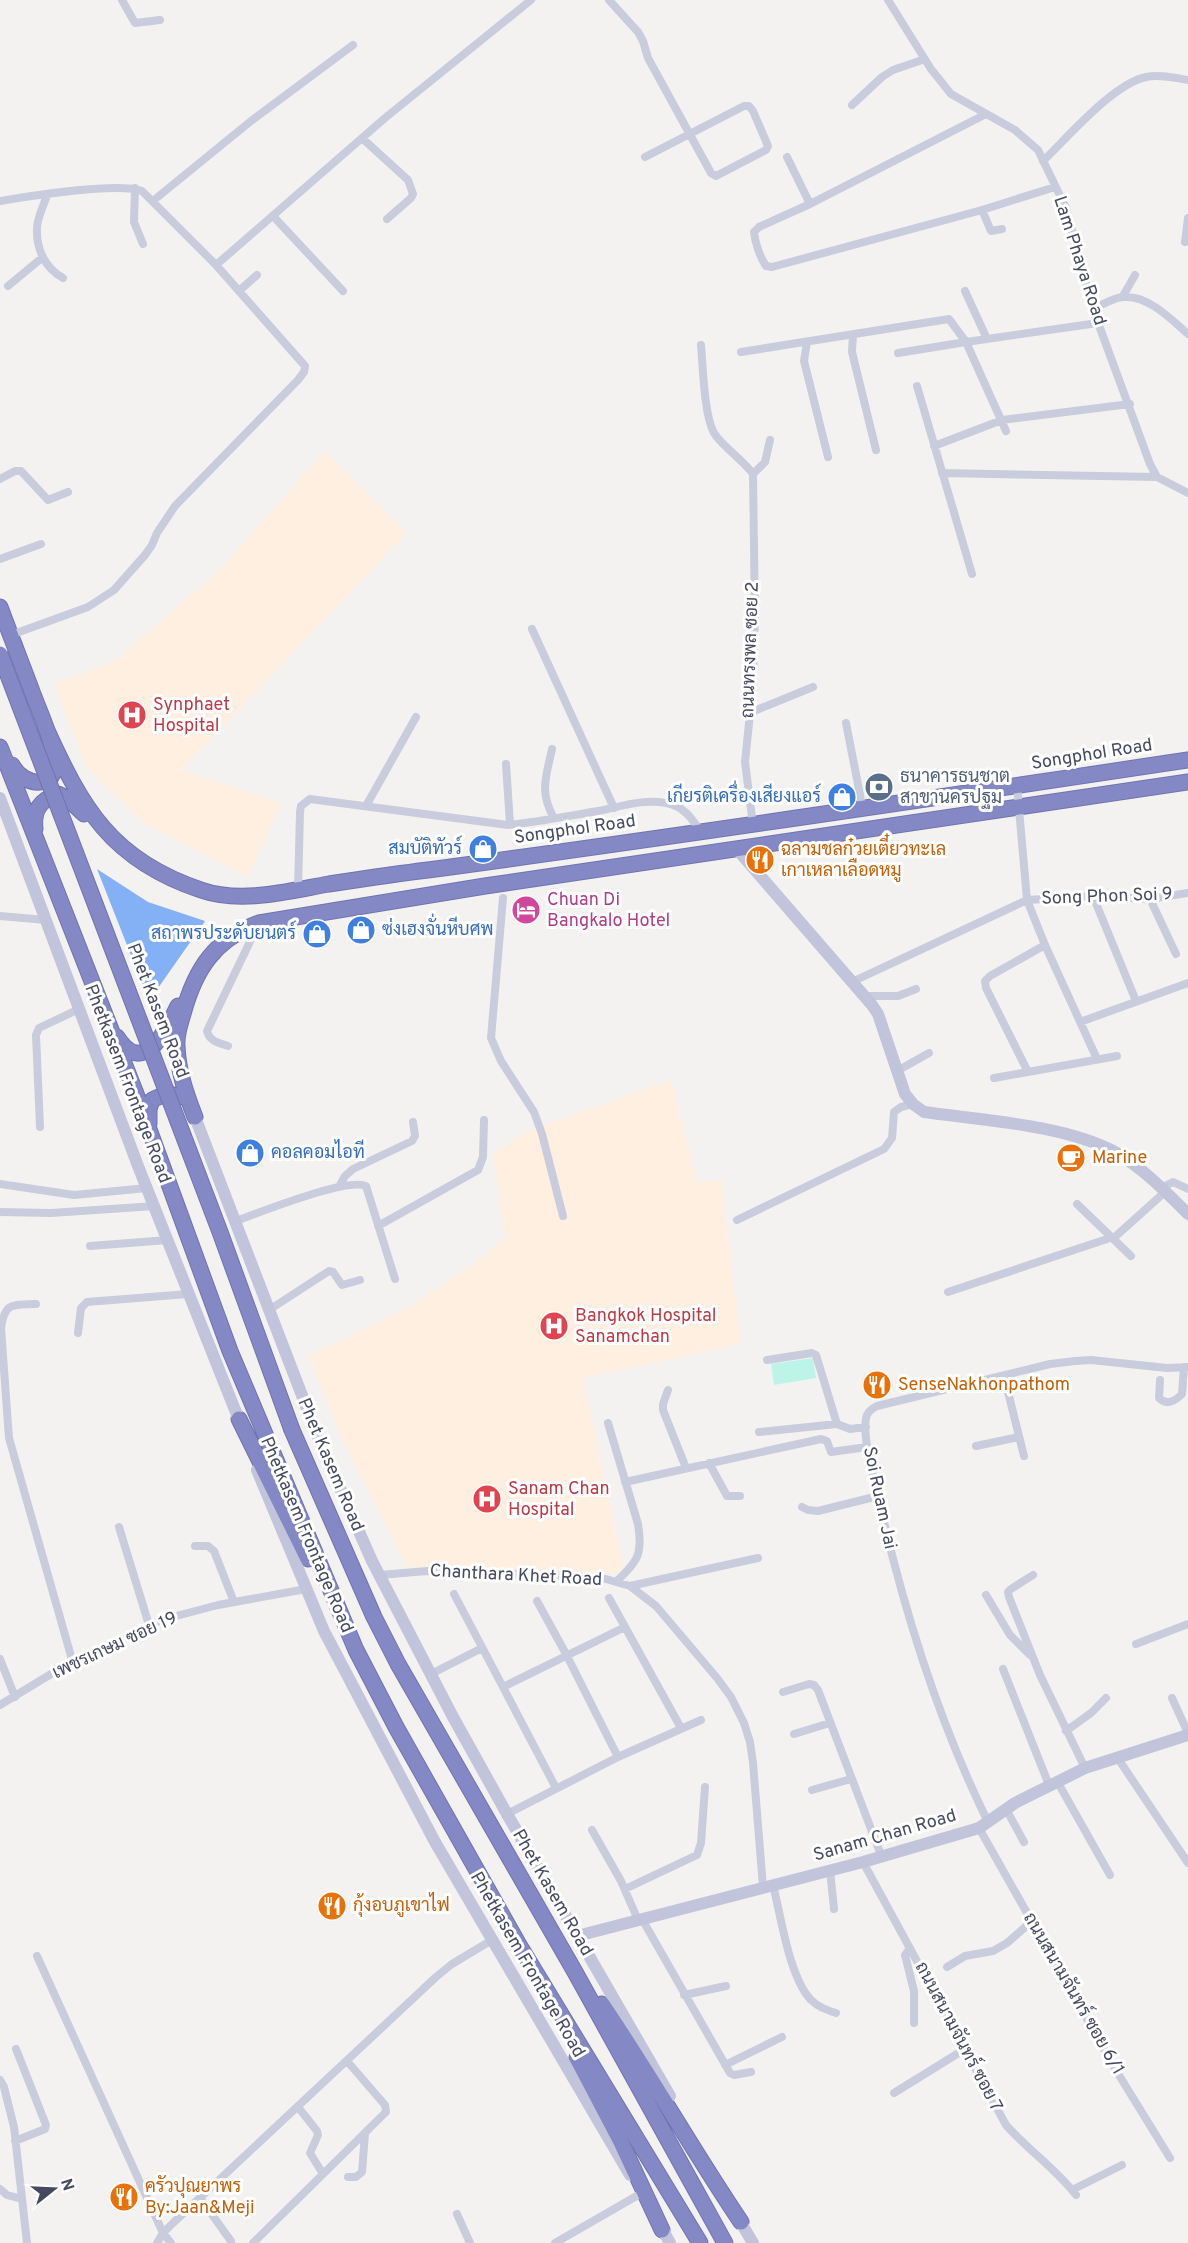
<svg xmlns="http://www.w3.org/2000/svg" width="1188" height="2243" viewBox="0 0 1188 2243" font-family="Overpass,Sarabun,sans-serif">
	<rect width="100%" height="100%" fill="#f4f2f1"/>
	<path fill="#feefe1" d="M 325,451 L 407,533 L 181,770 L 281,803 L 248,877 L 145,824 L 87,769 L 54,684 L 117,660 L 223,566 Z
		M 671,1080 L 697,1182 L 721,1180 L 741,1344 L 583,1378 L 623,1567 L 617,1573 L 406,1566 L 341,1438 L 308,1356 L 406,1308 L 479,1260 L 505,1237 L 493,1154 L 527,1131 Z"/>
	<path fill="#bcf5e8" d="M 813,1358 L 816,1378 L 774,1385 L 771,1364 Z"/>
	<path fill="#84b1f6" d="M 97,869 L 148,902 L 205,921 L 149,1001 Z"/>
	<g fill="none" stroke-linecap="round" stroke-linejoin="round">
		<g stroke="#6f74b0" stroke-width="17">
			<path id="highway" d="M 0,607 C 11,637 23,667 34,697 C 42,717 51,737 54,758 C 60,790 24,788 12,765
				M 45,726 C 82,808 111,860 201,890 C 241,904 289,891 329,884 C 362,879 395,874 428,870 C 681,836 935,798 1188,760
				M 0,747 L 135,1091 L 230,1351 L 356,1650 L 396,1727 L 519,1945 L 700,2243
				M 35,829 C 33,810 40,800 58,794 L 67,798 L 84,814
				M 117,1037 C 143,1078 166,1031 178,1006
				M 195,1117 C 186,1094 178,1071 177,1046 C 176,1035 180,1024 183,1014 C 195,969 215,939 259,923 L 485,886 L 1188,782
				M 149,1124 L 149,1109 L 152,1100 C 162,1095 169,1092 179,1097
				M 239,1419 L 308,1559
				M 292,1430 L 374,1617 L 398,1664 L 575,1972 L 725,2243
				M 602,2004 C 651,2076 693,2151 741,2222
				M 577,2058 L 621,2142 L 662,2230"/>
		</g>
		<path stroke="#c9ccdc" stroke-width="8" d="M 122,0 L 135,23 L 160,20
			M 609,0 L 638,32 L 643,41 L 648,58 L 711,173 L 716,176 L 766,150 L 768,146 L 753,111 L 749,106 L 744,106 L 645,157
			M 888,0 L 931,69 L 951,94 L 1015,130 L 1038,150 L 1066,208 L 1093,309 L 1150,464 L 1157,477 L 1188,493
			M 852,105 L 882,77 L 893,70 L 925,59
			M 986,114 L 810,204 L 759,227 L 754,232 C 755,243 760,257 766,266 L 772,267 L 982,210 L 1055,187
			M 363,139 L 408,180 L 413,194 L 411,198 L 387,219
			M 787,157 L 810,204
			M 1043,161 C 1068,137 1113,84 1146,77 C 1160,74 1175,78 1188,80
			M 135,188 L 134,222 L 143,244
			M 47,195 C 44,205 37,218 37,228 C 36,249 45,268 63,278
			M 154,200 L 251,121 L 353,45
			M 0,201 C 31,196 116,182 142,191 L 216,265 L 305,366 L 304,372 L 298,380 L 175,506 L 157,533 L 152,545 L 145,555 L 114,590 L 88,607 L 11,635
			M 982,210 L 991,231 L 1002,229
			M 273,216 L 343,291
			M 1185,242 L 1188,218
			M 216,265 L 385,118 L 531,0
			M 8,286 L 43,257
			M 239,291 L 257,275
			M 965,291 L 987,339
			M 1123,296 L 1135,275
			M 1093,309 C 1102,305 1114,297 1124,297 C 1148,295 1172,320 1188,334
			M 853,335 L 852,352 L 876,450
			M 807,342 L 804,361 L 828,457
			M 701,345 C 703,367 704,415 714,433 C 721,445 743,460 753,474 L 765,462 L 770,440
			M 741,352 L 949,319 L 966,342 L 1098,323
			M 898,353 L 966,342 L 1006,431
			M 917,386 L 972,574
			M 934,446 L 1002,420 L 1130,404
			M 942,473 L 1157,477
			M 0,479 L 15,471 L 21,471 L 48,500 L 68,492
			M 0,559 L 41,544
			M 532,629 L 614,808
			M 749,713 L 813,687
			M 846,723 L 863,810
			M 552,749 C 546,777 539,792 554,818
			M 506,764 L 510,824
			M 1017,786 L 1027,900 L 1045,945 L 1097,1059
			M 366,806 L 416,717
			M 753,825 L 745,762 L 752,694 L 755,618 L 753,474
			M 298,890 L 300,812 L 301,806 L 310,799 L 508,825 C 538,822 568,816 598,811 C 622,806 652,796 676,806 C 687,811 694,822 701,832
			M 1093,896 L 1136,1001
			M 503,898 L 491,1038 L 501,1061 L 534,1112 L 542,1134 L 563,1216
			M 1150,899 L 1176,954
			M 0,916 L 46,920
			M 854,981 L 1027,900 L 1093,896 L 1150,899 L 1188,893
			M 865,996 L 898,996 L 916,989
			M 1080,1022 L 1188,983
			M 228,1046 C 219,1043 209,1041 207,1031 L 259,923
			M 897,1071 L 929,1053
			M 1028,1072 L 986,988 L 985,981 L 990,976 L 1045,945
			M 994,1078 L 1117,1056
			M 40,1127 L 36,1035 L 39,1028 L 79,1009
			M 0,1184 L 74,1195 L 147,1188
			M 340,1185 L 345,1176 L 353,1169 L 412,1141 L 415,1136 L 413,1122
			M 1161,1188 L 1173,1182 L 1188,1189
			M 1077,1204 L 1131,1256
			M 0,1212 L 51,1213 L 155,1206
			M 737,1220 L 884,1149 L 892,1138 L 894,1112 L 901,1107 L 913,1104
			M 235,1221 C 259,1213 347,1177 366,1186 L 395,1279
			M 378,1226 L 478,1170 L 483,1157 L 484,1120
			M 90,1246 L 168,1240
			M 948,1292 L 1116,1236 L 1166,1191
			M 36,1304 C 12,1305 5,1302 1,1328 L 9,1438 L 73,1663
			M 269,1310 L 329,1271 L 333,1272 L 342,1285 L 360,1280
			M 78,1333 L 81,1308 L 87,1302 L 188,1294
			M 767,1360 L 812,1353 L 816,1355 L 837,1424
			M 1004,1376 L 1024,1456
			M 1160,1380 L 1159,1398 C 1167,1406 1175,1401 1182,1394 L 1184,1367
			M 668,1390 L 663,1404 L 663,1410 L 686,1468
			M 608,1423 L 638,1524 C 643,1554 638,1561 617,1581
			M 759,1432 L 837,1424 L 850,1429 L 866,1427
			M 976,1446 L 1019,1437
			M 709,1463 L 727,1496 L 740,1496
			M 625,1482 L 821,1439 L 827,1441 L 831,1452 L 867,1447
			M 802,1507 L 808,1510 L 818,1511 L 878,1496
			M 119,1527 L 149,1625
			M 195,1546 L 208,1546 L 214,1551 L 234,1602
			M 380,1575 L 427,1571 L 574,1576 L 606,1579 L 630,1586 L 656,1606 L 717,1678 L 731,1697 L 744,1723 L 750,1742 L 753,1763 L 763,1887
			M 1033,1575 L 1011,1589 L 1008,1592 L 1009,1597 L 1040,1675 L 1085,1768
			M 630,1586 L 758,1558
			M 454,1594 L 503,1687
			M 986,1595 L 1010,1635 L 1030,1655
			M 609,1598 L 681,1728
			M 537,1601 L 566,1654 L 618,1757
			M 1136,1644 L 1188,1624
			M 0,1659 L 15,1697
			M 1003,1669 L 1049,1785
			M 431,1674 L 482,1648
			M 783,1692 L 809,1684 L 814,1685 L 818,1690 L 881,1855
			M 1172,1698 L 1188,1733
			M 0,1705 L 56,1671 L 111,1646 L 161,1620 L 218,1605 L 306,1589
			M 1066,1731 L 1091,1713 L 1106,1698
			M 794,1734 L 830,1723
			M 1117,1757 L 1188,1863
			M 1057,1781 L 1110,1875
			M 556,1788 L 503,1687 L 625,1627
			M 812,1790 L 851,1779
			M 1006,1809 L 1024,1842
			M 507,1814 L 618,1757 L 701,1720
			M 988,1822 C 936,1716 901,1602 876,1487 C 872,1471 861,1430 867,1415 C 869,1410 873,1408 877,1406 L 1050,1364 L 1075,1361 L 1091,1360 L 1167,1368 L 1188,1367
			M 979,1828 L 1114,2067 L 1170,2158
			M 592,1830 L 621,1881 L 638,1920
			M 863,1862 L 1006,2125 C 1028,2150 1055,2168 1076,2195
			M 830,1870 L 834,1909
			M 773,1885 C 781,1916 789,1977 811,2000 C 818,2007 827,2010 836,2013
			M 625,1889 L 697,1855 L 701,1843 L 705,1787
			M 642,1919 L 730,2073 L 734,2075 L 751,2072
			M 910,1948 L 905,1955 L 914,1991 L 914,2023
			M 37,1956 L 163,2233 L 171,2243
			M 947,1967 L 965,1956 L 993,1951 L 1007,1943 L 1032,1921
			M 684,1995 L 726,1986
			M 725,2065 L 782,2037
			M 0,2080 L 4,2087 L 14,2127 L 27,2243
			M 894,2093 L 965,2049
			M 298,2107 L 317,2131 L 318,2135 L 310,2153 L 323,2174
			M 15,2141 L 45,2129 L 46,2125 L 16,2049
			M 348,2177 L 356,2177 L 362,2172 L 365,2134
			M 0,2189 L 7,2195 L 22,2199
			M 1072,2190 L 1122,2165
			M 200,2198 L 231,2241
			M 457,2214 L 470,2243
			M 157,2243 L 163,2233 L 173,2223 L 436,1977 L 452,1964 L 492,1940
			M 253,2243 L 386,2112 L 385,2105 L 347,2061
			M 555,2243 L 640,2194"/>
		<path stroke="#c2c4db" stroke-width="12" d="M 0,798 L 138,1166 L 241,1425
			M 736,848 L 872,1005 L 878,1014 L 905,1094 L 913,1104 L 924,1112 C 981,1120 1065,1125 1115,1152 C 1143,1168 1166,1192 1188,1214
			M 195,1117 L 323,1450 L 372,1561 L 453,1717 L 507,1814 L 670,2096
			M 257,1470 L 324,1631 L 435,1842 L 630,2175
			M 577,1936 L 863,1862 L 979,1828 L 1015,1803 L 1085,1768 L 1188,1735
			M 737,2216 L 753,2243
			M 659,2223 L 670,2243"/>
		<use href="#highway" stroke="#8489c5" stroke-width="15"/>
		<g stroke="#6f74b0" stroke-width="17" stroke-linecap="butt">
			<path id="highway-bridge" d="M 0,654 L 220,1232 L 292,1430"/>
		</g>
		<use href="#highway-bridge" stroke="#8489c5" stroke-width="15"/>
	</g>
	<defs>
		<g id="hospital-disc" transform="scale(1.5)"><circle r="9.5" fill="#e0444e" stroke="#fff"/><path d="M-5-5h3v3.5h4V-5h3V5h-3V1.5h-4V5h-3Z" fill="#fff"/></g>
		<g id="bank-disc" transform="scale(1.5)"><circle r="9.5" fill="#5c6f8a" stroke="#fff"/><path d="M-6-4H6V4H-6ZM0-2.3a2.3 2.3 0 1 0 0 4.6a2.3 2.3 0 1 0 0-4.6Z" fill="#fff"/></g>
		<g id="shop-disc" transform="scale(1.5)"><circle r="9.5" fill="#3f7fe0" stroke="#fff"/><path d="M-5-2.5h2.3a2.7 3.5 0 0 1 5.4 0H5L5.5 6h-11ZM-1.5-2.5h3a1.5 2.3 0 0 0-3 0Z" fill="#fff"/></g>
		<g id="restaurant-disc" transform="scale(1.5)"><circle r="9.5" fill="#e8710a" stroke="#fff"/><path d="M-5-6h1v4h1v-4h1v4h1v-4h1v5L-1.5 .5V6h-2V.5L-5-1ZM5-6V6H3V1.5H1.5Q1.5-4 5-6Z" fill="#fff"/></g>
		<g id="hotel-disc" transform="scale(1.5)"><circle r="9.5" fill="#d1479c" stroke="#fff"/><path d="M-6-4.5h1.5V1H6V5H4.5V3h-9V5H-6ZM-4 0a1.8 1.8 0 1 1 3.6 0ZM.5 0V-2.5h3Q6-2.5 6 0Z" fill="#fff"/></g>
		<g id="cafe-disc" transform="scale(1.5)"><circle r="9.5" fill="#e8710a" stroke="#fff"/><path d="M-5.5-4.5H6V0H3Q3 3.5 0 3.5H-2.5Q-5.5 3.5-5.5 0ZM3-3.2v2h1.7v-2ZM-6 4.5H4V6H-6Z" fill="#fff"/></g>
	</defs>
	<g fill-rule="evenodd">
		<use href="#hospital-disc" x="132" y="715"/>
		<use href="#bank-disc" x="879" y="787"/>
		<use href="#shop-disc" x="842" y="797"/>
		<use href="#shop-disc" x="483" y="849"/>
		<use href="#restaurant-disc" x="760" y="860"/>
		<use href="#hotel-disc" x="526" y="910"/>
		<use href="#shop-disc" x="361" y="930"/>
		<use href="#shop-disc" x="317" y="934"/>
		<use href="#shop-disc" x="250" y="1153"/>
		<use href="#cafe-disc" x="1071" y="1158"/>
		<use href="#hospital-disc" x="554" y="1326"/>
		<use href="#restaurant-disc" x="877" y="1385"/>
		<use href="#hospital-disc" x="487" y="1499"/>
		<use href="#restaurant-disc" x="332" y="1906"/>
		<use href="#restaurant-disc" x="124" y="2197"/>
	</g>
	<g text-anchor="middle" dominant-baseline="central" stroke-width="6" stroke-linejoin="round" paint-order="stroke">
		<g font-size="18" fill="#464a61" stroke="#fff">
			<text transform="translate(1079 261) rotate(72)">Lam Phaya Road</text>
			<text transform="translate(751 650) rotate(-88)">ถนนทรงพล ซอย 2</text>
			<text transform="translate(1092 755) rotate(-9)">Songphol Road</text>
			<text transform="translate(575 830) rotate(-8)">Songphol Road</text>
			<text transform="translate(1107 897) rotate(-2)">Song Phon Soi 9</text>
			<text transform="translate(157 1011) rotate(69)">Phet Kasem Road</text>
			<text transform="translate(127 1084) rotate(69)">Phetkasem Frontage Road</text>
			<text transform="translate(330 1465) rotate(67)">Phet Kasem Road</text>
			<text transform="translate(879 1498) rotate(78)">Soi Ruam Jai</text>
			<text transform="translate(306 1535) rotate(67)">Phetkasem Frontage Road</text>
			<text transform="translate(516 1576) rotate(3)">Chanthara Khet Road</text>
			<text transform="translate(115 1646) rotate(-25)">เพชรเกษม ซอย 19</text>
			<text transform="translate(885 1836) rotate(-16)">Sanam Chan Road</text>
			<text transform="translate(552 1893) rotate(60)">Phet Kasem Road</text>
			<text transform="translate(527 1965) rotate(60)">Phetkasem Frontage Road</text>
			<text transform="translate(1073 1994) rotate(60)">ถนนสนามจันทร์ ซอย 6/1</text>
			<text transform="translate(958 2037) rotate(62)">ถนนสนามจันทร์ ซอย 7</text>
		</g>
		<g font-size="18" fill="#be3a42" stroke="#fff" text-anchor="start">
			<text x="153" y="705">Synphaet<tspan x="153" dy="21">Hospital</tspan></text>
			<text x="575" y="1316">Bangkok Hospital<tspan x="575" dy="21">Sanamchan</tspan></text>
			<text x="508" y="1489">Sanam Chan<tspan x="508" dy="21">Hospital</tspan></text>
		</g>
		<g font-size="18" fill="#4e5e75" stroke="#fff" text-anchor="start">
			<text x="900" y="777">ธนาคารธนชาต<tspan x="900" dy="21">สาขานครปฐม</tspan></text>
		</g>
		<g font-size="18" fill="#366cbe" stroke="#fff" text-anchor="end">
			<text x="821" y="797">เกียรติเครื่องเสียงแอร์</text>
			<text x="462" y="849">สมบัติทัวร์</text>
			<text x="382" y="930" text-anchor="start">ซ่งเฮงจั่นหีบศพ</text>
			<text x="296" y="934">สถาพรประดับยนตร์</text>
			<text x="271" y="1153" text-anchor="start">คอลคอมไอที</text>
		</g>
		<g font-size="18" fill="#c56008" stroke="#fff" text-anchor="start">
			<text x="781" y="850">ฉลามชลก๋วยเตี๋ยวทะเล<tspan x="781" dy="21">เกาเหลาเลือดหมู</tspan></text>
			<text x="1092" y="1158">Marine</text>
			<text x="898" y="1385">SenseNakhonpathom</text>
			<text x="353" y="1906">กุ้งอบภูเขาไฟ</text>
			<text x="145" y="2187">ครัวปุณยาพร<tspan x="145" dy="21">By:Jaan&amp;Meji</tspan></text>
		</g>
		<g font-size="18" fill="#b23c85" stroke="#fff" text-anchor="start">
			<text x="547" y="900">Chuan Di<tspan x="547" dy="21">Bangkalo Hotel</tspan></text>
		</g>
	</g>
	<g transform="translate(54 2189) rotate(72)" stroke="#ffffff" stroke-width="4.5" paint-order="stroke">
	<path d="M0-4.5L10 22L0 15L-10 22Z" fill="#464a61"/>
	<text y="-9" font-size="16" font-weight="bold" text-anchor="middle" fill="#464a61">N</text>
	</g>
</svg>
